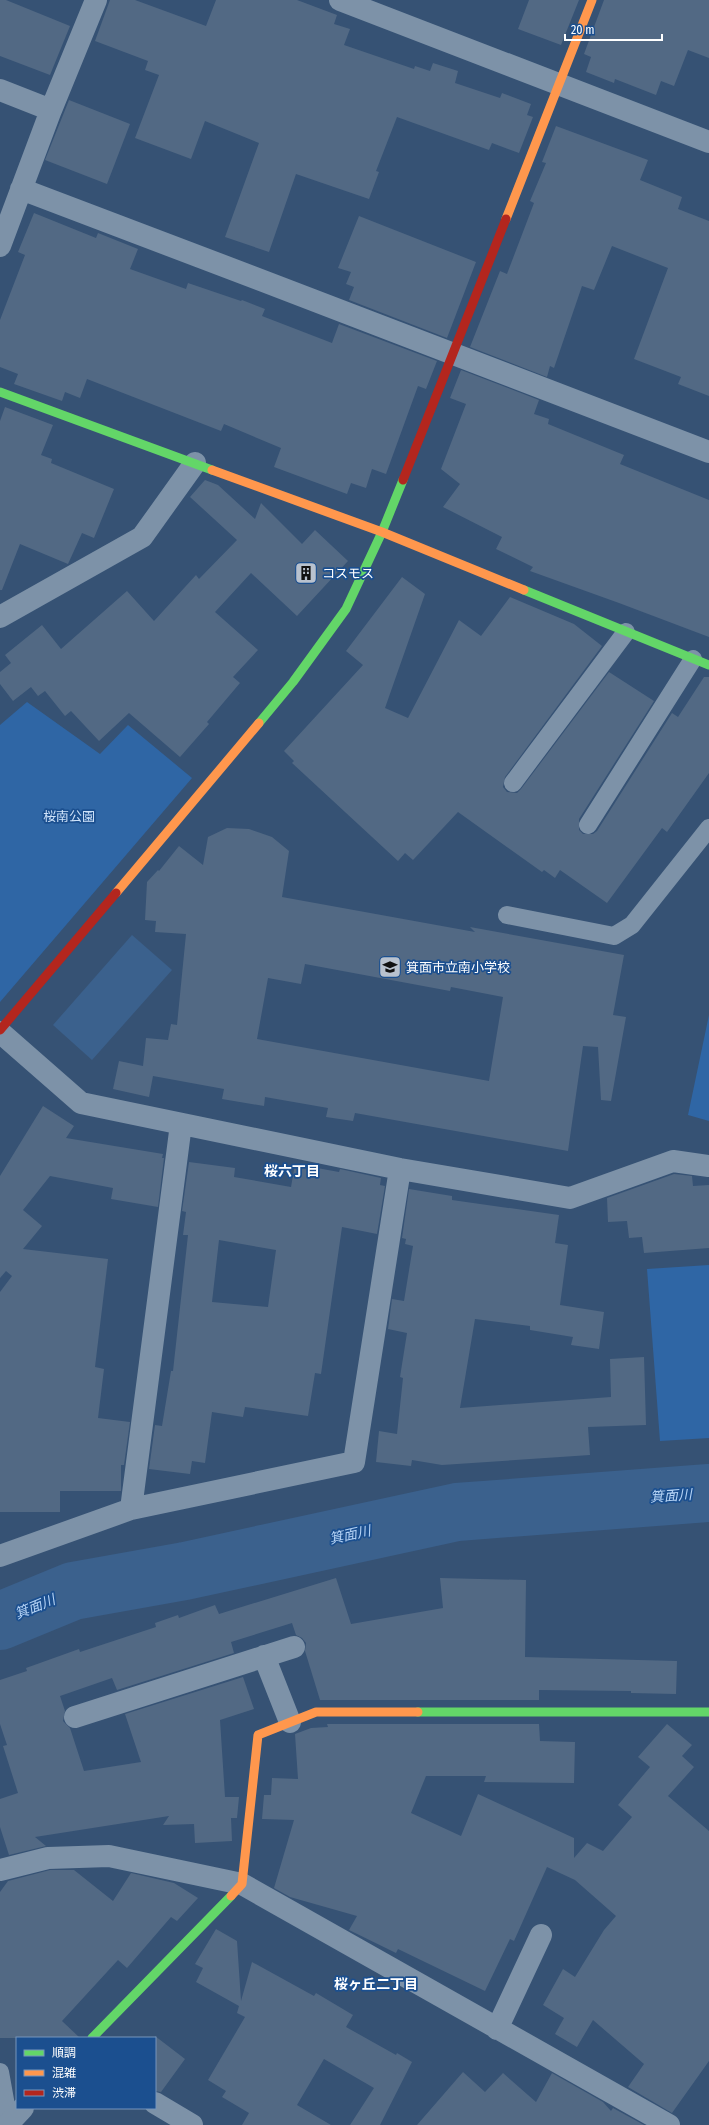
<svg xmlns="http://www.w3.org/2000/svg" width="709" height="2125" viewBox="0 0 709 2125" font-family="'Fira Sans Condensed','Noto Sans JP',sans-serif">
	<rect width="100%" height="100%" fill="#365274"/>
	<path fill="#2f66a5" d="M 27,702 L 100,754 L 128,725 L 192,778 L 0,1002 L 0,725 Z
		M 709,1015 L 709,1121 L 688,1115 Z
		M 709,1265 L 709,1438 L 660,1441 L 647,1269 Z"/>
	<path fill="#3b618d" d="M 132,935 L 172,970 L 92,1060 L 53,1025 Z"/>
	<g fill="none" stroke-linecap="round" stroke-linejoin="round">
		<path stroke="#3b618d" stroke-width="58" d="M 0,1621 L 73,1591 L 185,1571 L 457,1512 L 709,1493"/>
	</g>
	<path fill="#526984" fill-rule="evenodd" d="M 0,0 L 6,0 L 70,26 L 50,75 L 0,56 Z
		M 110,0 L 135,0 L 206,26 L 216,0 L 297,0 L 337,15 L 334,24 L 350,29 L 344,45 L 414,69 L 415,66 L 430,71 L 433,63 L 458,71 L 455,83 L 500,98 L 502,93 L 531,104 L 527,115 L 533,117 L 519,153 L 492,143 L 489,150 L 397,117 L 376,171 L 379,172 L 369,199 L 296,174 L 269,252 L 225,237 L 259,143 L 205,121 L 191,159 L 135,138 L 159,75 L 145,70 L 148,61 L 95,41 Z
		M 529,0 L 579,0 L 561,45 L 518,29 Z
		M 604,0 L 709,0 L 709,58 L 688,50 L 674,86 L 661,81 L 656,95 L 615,79 L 614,83 L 586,72 L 591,57 L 584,54 Z
		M 69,100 L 130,124 L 107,184 L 45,160 Z
		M 556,126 L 648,160 L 640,180 L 682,197 L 678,209 L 709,221 L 709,396 L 678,384 L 681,377 L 634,359 L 668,268 L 612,246 L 594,290 L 582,286 L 554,368 L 550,366 L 547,377 L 470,347 L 500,271 L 507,274 L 534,203 L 530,201 L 546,163 L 542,162 Z
		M 34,213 L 96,238 L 98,233 L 138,249 L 130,269 L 186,289 L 188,283 L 241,301 L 242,300 L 265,309 L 262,316 L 332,343 L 339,324 L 437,361 L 426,389 L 418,386 L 386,474 L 372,469 L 366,488 L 351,483 L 347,494 L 274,467 L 281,448 L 224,424 L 221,431 L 87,379 L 80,398 L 65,392 L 62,401 L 14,384 L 18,374 L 0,367 L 0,320 L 25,255 L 18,252 Z
		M 359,216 L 476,262 L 447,338 L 349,300 L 354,287 L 346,284 L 351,272 L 338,268 Z
		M 461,370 L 539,400 L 534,414 L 549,419 L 548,424 L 624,455 L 620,464 L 709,500 L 709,637 L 619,603 L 530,571 L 533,567 L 496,549 L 502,537 L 443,507 L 460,484 L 441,469 L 466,404 L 450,398 Z
		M 5,407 L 53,425 L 41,455 L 52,459 L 51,463 L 114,489 L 94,538 L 82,533 L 68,564 L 20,544 L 2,590 L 0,590 L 0,421 Z
		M 205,480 L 218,485 L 255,519 L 261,503 L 302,544 L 315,530 L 348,561 L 297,616 L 251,573 L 215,612 L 258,650 L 233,677 L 240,683 L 207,722 L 209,724 L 180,757 L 129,713 L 99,741 L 71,711 L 65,716 L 45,691 L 38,696 L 31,687 L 13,701 L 0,684 L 0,672 L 11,663 L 5,655 L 42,625 L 61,649 L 127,591 L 154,621 L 196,575 L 199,579 L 237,540 L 190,497 Z
		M 402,577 L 425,594 L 385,708 L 408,718 L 459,620 L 481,636 L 510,597 L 574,624 L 602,646 L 505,777 L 503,787 L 507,792 L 517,793 L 521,789 L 609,672 L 654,701 L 579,819 L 579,830 L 583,834 L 593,834 L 597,831 L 672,713 L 678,717 L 704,677 L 709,677 L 709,773 L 667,832 L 662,828 L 607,903 L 560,870 L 555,878 L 544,870 L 542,872 L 458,812 L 413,860 L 405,853 L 398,861 L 292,763 L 294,761 L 284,751 L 363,665 L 346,651 Z
		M 227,828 L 249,829 L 272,837 L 289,851 L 282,897 L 475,932 L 470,927 L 624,955 L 613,1015 L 626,1017 L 611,1101 L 601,1100 L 598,1047 L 583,1046 L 568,1151 L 355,1113 L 353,1121 L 326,1117 L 328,1108 L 265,1097 L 264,1106 L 222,1099 L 224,1089 L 153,1076 L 149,1097 L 113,1089 L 119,1061 L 143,1066 L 146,1038 L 168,1040 L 171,1024 L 177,1025 L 186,934 L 155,932 L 156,921 L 145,920 L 147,882 L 158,870 L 159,871 L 179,846 L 203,865 L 208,837 ZM 305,964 L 450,991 L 451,987 L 503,997 L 489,1081 L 257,1039 L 268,978 L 301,984 Z
		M 43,1106 L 74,1126 L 66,1138 L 163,1154 L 162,1158 L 164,1158 L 158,1207 L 111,1199 L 113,1188 L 50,1176 L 23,1210 L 42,1226 L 23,1249 L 108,1259 L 95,1367 L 104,1369 L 98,1418 L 130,1422 L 124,1465 L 121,1465 L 121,1491 L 60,1491 L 60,1512 L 0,1512 L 0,1292 L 12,1276 L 6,1271 L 0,1278 L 0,1176 Z
		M 189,1162 L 235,1168 L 234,1177 L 291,1187 L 295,1164 L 339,1172 L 340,1169 L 381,1178 L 380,1185 L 385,1186 L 377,1234 L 342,1227 L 321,1374 L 315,1373 L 308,1416 L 245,1407 L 243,1417 L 212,1412 L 205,1463 L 192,1461 L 190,1474 L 149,1469 L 155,1425 L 162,1426 L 171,1371 L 173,1371 L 188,1235 L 183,1235 L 186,1212 L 182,1211 ZM 219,1240 L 276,1250 L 268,1307 L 212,1302 Z
		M 674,1174 L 692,1176 L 693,1186 L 709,1185 L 709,1248 L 644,1253 L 642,1237 L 629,1238 L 627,1221 L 608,1222 L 607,1198 Z
		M 409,1189 L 452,1196 L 452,1200 L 559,1215 L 555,1243 L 568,1245 L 560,1305 L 604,1312 L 599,1349 L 571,1345 L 573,1337 L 530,1330 L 530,1326 L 475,1319 L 460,1408 L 611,1397 L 610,1359 L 644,1357 L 646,1425 L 588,1427 L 590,1455 L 442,1465 L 412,1460 L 411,1466 L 376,1462 L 379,1431 L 397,1434 L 403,1378 L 400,1377 L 407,1333 L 388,1329 L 392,1299 L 404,1301 L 413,1246 L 405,1244 L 406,1239 L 402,1238 Z
		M 336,1578 L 351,1624 L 443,1608 L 440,1578 L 526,1580 L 525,1657 L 677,1661 L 676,1694 L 631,1693 L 631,1691 L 539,1690 L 539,1700 L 320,1700 L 305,1651 L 306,1643 L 302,1638 L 296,1635 L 292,1623 L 231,1642 L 234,1653 L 117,1690 L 112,1678 L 60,1696 L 65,1711 L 63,1721 L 70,1728 L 84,1771 L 141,1762 L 125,1714 L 243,1677 L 254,1709 L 220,1720 L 225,1797 L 239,1797 L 237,1818 L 231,1818 L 232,1841 L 195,1843 L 194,1824 L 163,1825 L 169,1816 L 35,1837 L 46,1846 L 9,1855 L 0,1827 L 0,1799 L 18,1793 L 3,1746 L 7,1745 L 0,1724 L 0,1680 L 27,1671 L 26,1668 L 79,1649 L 80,1652 L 156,1627 L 155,1623 L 178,1615 L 179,1618 L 215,1605 L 219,1614 Z
		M 327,1724 L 539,1724 L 540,1741 L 575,1742 L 574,1783 L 484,1782 L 486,1776 L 426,1776 L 411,1813 L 461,1836 L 478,1794 L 574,1838 L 574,1858 L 587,1843 L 603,1851 L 632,1817 L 618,1805 L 650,1767 L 638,1757 L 667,1724 L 692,1745 L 682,1756 L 694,1767 L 668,1796 L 709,1831 L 709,2061 L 672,2113 L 628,2087 L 644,2064 L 593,2020 L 577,2047 L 555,2034 L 564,2018 L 543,2005 L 563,1969 L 575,1977 L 604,1930 L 616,1916 L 575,1880 L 547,1867 L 514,1941 L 510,1939 L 485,1991 L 398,1949 L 396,1953 L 349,1930 L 357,1916 L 290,1897 L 274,1888 L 294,1820 L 262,1819 L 264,1795 L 271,1795 L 272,1778 L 298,1779 L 295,1734 L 311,1728 L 328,1727 Z
		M 50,1870 L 74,1870 L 113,1901 L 131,1873 L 174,1883 L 198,1898 L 177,1921 L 171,1917 L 127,1968 L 118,1960 L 62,2021 L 80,2038 L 0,2038 L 0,1892 L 8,1881 Z
		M 216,1929 L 237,1941 L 241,2001 L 252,1962 L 314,1996 L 316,1993 L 353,2015 L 346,2027 L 396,2055 L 397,2053 L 412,2062 L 380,2125 L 350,2125 L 374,2088 L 324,2059 L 297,2105 L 331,2125 L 242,2125 L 249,2113 L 222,2097 L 226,2091 L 208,2080 L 245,2017 L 237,2013 L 239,2006 L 196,1982 L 203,1968 L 195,1964 Z
		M 155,2036 L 185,2059 L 161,2092 L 155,2091 Z
		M 463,2072 L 485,2092 L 503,2073 L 536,2102 L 552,2073 L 603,2102 L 611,2111 L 613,2108 L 644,2125 L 417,2125 Z"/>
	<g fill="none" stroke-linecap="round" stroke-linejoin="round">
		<path stroke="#7d92a8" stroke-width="18" d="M 513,783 L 626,632
			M 588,825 L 693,659
			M 507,915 L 614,936 L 632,925 L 709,828
			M 0,2072 L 9,2122"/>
		<path stroke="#7d92a8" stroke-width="22" d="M 340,0 L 709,142
			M 0,90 L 51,110
			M 21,189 C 251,275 479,365 709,452
			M 0,246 L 51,110 L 96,0
			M 0,617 L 142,537 L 195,463
			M 0,1032 L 81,1103 L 400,1169 L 570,1198 L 673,1161 L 709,1166
			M 131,1509 L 181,1124
			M 0,1556 L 131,1509 L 354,1462 L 400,1169
			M 264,1656 L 290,1722
			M 75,1717 L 294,1647
			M 0,1870 L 48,1858 L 109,1856 L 242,1884 L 669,2125
			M 497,2029 L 541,1935
			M 155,2103 L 192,2125
			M 7,2125 L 23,2108"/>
		<path stroke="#63d668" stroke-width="9" d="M 0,392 L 212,470
			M 524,590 L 709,665
			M 259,723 L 293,682 L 346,609 L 382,532 L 403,480
			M 418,1712 L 709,1712
			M 92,2038 L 231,1896"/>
		<path stroke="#ff974d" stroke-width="9" d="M 506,219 L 592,0
			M 212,470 L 382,532 L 524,590
			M 116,893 L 259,723
			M 231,1896 L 242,1884 L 258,1735 L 316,1712 L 418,1712"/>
		<path stroke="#b3261e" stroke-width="9" d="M 403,480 L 506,219
			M 0,1030 L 116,893"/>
	</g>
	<defs>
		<g id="building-square" transform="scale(1.15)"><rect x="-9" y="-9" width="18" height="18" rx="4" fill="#b9c2ce" stroke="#1b4f8f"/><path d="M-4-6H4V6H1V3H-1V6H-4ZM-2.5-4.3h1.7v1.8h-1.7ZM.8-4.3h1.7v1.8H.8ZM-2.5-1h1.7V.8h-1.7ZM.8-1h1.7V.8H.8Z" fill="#111"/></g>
		<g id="school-square" transform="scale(1.15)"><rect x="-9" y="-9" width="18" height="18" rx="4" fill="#b9c2ce" stroke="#1b4f8f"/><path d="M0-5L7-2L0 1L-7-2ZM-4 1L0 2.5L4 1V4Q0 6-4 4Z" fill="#111"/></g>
	</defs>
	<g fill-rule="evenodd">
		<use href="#building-square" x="306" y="573"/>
		<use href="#school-square" x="390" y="967"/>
	</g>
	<g text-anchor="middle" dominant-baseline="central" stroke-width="3.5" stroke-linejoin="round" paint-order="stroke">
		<g font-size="13" fill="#fff" stroke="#1b4f8f" text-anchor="start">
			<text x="322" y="573">コスモス</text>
			<text x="406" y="967">箕面市立南小学校</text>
		</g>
		<g font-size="13" fill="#cfe3fa" stroke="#1b4f8f">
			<text x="69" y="816">桜南公園</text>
		</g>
		<g font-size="14" font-weight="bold" fill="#fff" stroke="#1b4f8f">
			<text x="292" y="1171">桜六丁目</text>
			<text x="376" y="1984">桜ヶ丘二丁目</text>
		</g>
		<g font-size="14" font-style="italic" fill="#b5d3f5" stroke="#1b4f8f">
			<text transform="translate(671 1496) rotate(-4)">箕面川</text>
			<text transform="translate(350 1535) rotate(-12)">箕面川</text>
			<text transform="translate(35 1607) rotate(-22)">箕面川</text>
		</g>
	</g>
	<rect x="16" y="2037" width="140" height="72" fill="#1b4f8f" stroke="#7695bc"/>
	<rect x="24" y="2050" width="20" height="6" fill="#63d668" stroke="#7695bc"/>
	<text x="52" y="2057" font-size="12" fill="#ffffff">順調</text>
	<rect x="24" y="2070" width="20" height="6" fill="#ff974d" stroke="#7695bc"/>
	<text x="52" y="2077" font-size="12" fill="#ffffff">混雑</text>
	<rect x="24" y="2090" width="20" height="6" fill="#b3261e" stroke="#7695bc"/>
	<text x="52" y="2097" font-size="12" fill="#ffffff">渋滞</text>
	<path d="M565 34v6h97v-6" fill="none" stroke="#ffffff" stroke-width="2"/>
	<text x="571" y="34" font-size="12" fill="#ffffff" stroke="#1b4f8f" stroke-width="3" paint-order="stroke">20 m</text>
</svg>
